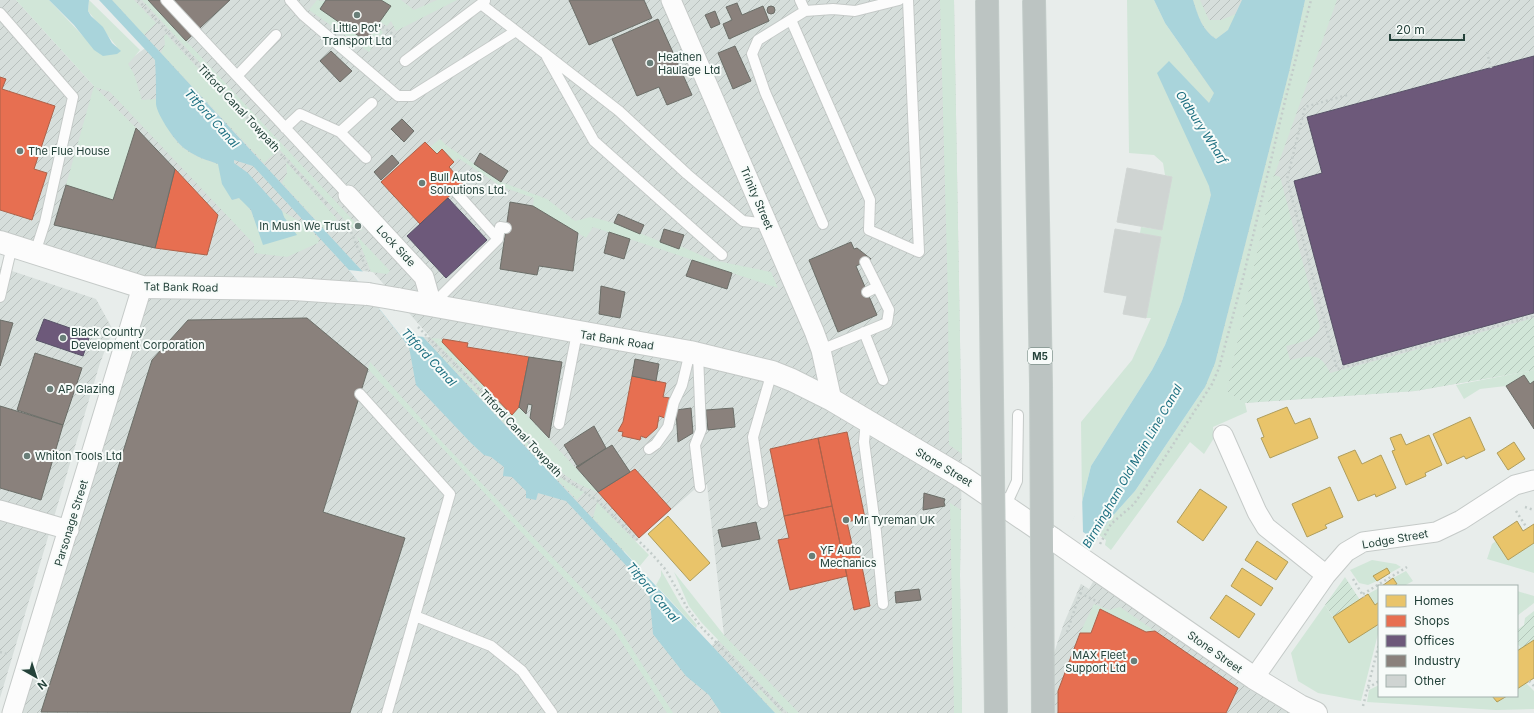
<svg xmlns="http://www.w3.org/2000/svg" width="1534" height="713" viewBox="0 0 1534 713" font-family="Inter,sans-serif">
	<defs>
		<pattern id="industrial-furrows" width="10" height="10" patternUnits="userSpaceOnUse"><rect width="10" height="10" fill="#d6dedb"/><path d="M-1 1l2-2M0 10L10 0M9 11l2-2" fill="none" stroke="#b8c0bd"/></pattern>
		<pattern id="garden-furrows" width="10" height="10" patternUnits="userSpaceOnUse"><rect width="10" height="10" fill="#d1e6d8"/><path d="M-1 1l2-2M0 10L10 0M9 11l2-2" fill="none" stroke="#b3c6ba"/></pattern>
	</defs>
	<rect width="100%" height="100%" fill="#e8edeb"/>
	<path fill="url(#industrial-furrows)" fill-rule="evenodd" d="M 0,0 L 16,0 L 94,86 L 148,46 L 105,0 L 954,0 L 962,454 L 960,575 L 962,713 L 12,713 L 133,297 L 44,256 L 0,242 ZM 349,270 L 373,272 L 430,337 L 400,335 ZM 707,485 L 724,635 L 704,652 L 621,554 L 695,489 Z
		M 1179,0 L 1534,0 L 1534,370 L 1415,391 L 1245,403 L 1182,382 L 1219,257 Z
		M 0,267 L 96,299 L 113,330 L 100,363 L 0,698 Z
		M 1099,571 L 1315,713 L 1010,713 L 1069,576 L 1089,589 Z"/>
	<path fill="#d1e6d8" d="M 16,0 L 49,0 L 83,36 L 117,47 L 88,11 L 89,0 L 140,50 L 128,64 L 134,74 L 142,100 L 157,99 C 156,110 172,138 181,146 C 191,155 205,160 218,164 L 232,200 L 239,198 C 251,206 253,216 258,229 L 296,235 L 284,217 L 282,211 L 308,226 L 319,240 L 318,243 L 287,257 L 254,253 L 254,244 L 110,92 L 95,87 L 136,128 L 113,200 L 66,185 L 94,86 Z
		M 112,0 L 134,0 L 156,23 L 144,35 Z
		M 142,0 L 148,0 L 363,231 L 351,227 Z
		M 317,0 L 325,1 L 320,9 L 366,41 L 376,26 L 383,32 L 369,52 L 309,10 Z
		M 381,0 L 401,0 L 414,10 L 437,0 L 457,0 L 396,31 L 391,21 L 387,26 L 380,22 L 390,7 Z
		M 940,0 L 954,0 L 962,454 L 949,445 L 948,298 Z
		M 1127,0 L 1154,0 L 1165,23 L 1214,93 L 1209,103 L 1169,62 L 1209,186 L 1211,195 L 1182,301 L 1165,345 L 1152,370 L 1091,466 L 1082,502 L 1081,422 L 1132,360 L 1151,318 L 1146,318 L 1161,237 L 1140,233 L 1141,227 L 1162,230 L 1172,177 L 1165,175 L 1163,163 L 1154,155 L 1129,153 Z
		M 1193,0 L 1200,0 L 1209,20 L 1221,20 L 1236,14 L 1228,30 L 1216,39 C 1202,29 1198,16 1193,0 Z
		M 1305,0 L 1337,0 L 1274,176 L 1227,391 L 1245,403 L 1247,412 L 1213,427 L 1214,438 L 1204,454 L 1190,442 L 1111,550 L 1105,545 L 1106,540 L 1099,535 L 1109,520 L 1135,491 L 1205,387 L 1215,363 L 1289,72 Z
		M 166,34 L 276,152 L 264,163 L 161,53 L 165,44 L 164,36 Z
		M 440,139 L 446,145 L 501,182 L 547,199 L 575,221 L 591,217 L 614,223 L 679,249 L 680,246 L 712,260 L 771,272 L 778,288 L 593,227 L 586,238 L 533,206 L 534,198 L 502,187 L 458,158 L 454,162 L 442,149 L 437,154 L 430,147 Z
		M 286,162 L 337,219 L 325,230 L 282,183 L 287,173 Z
		M 357,236 L 390,271 L 387,274 L 371,272 Z
		M 431,338 L 443,339 L 443,342 L 511,414 L 519,407 L 598,492 C 557,480 528,438 500,407 C 477,383 454,360 431,338 Z
		M 433,347 L 482,394 L 558,476 L 584,492 L 577,500 Z
		M 370,362 L 443,443 L 617,625 L 673,713 L 667,713 L 615,632 L 368,369 Z
		M 1534,370 L 1534,381 L 1530,384 L 1524,375 L 1506,386 L 1480,389 L 1464,399 L 1456,385 Z
		M 597,502 L 649,555 L 639,567 L 593,518 Z
		M 950,503 L 961,510 L 960,575 L 962,713 L 954,713 Z
		M 1496,541 L 1508,560 L 1534,543 L 1534,573 L 1487,559 L 1492,544 Z
		M 1372,560 L 1396,564 L 1401,567 L 1390,573 L 1386,568 L 1374,576 L 1377,581 L 1368,585 L 1359,583 L 1350,570 Z
		M 661,570 L 682,607 L 697,625 L 696,628 L 656,585 L 661,576 Z
		M 1406,571 L 1413,581 L 1404,586 L 1393,586 L 1397,584 L 1393,578 Z
		M 674,572 L 724,635 L 799,713 L 788,713 L 701,622 L 689,606 Z
		M 1379,588 L 1379,602 L 1375,605 L 1368,594 Z
		M 1517,591 L 1534,596 L 1534,603 L 1517,616 Z
		M 1094,604 L 1109,610 L 1120,607 L 1155,631 L 1146,632 L 1101,609 L 1091,633 L 1080,633 Z
		M 1325,605 L 1349,643 L 1376,625 L 1379,630 L 1361,701 L 1318,693 L 1298,681 L 1291,653 Z
		M 1526,683 L 1534,691 L 1534,709 L 1496,710 L 1367,702 L 1369,690 L 1379,685 L 1379,696 L 1492,696 L 1497,702 L 1507,696 L 1517,696 L 1517,689 Z
		M 760,689 L 782,713 L 775,713 L 756,692 Z"/>
	<path fill="url(#garden-furrows)" d="M 1274,175 L 1280,177 L 1320,327 C 1314,341 1299,343 1286,346 L 1290,360 C 1311,356 1320,351 1330,373 L 1534,318 L 1534,370 L 1415,391 L 1245,403 L 1227,391 Z
		M 1345,577 L 1360,600 L 1333,617 L 1325,605 Z
		M 1534,611 L 1534,640 L 1517,651 L 1520,647 L 1517,643 L 1517,630 L 1524,625 L 1525,618 Z"/>
	<path fill="#a9d4db" d="M 49,0 L 89,0 L 88,11 L 91,16 L 103,27 L 112,43 L 121,51 L 117,54 L 103,56 L 94,50 L 74,25 Z
		M 99,0 L 112,0 L 460,377 L 775,713 L 721,713 L 709,695 L 686,676 L 653,634 L 649,590 L 566,501 L 538,493 L 536,500 L 526,498 L 526,491 L 512,477 L 503,476 L 504,467 L 491,457 L 484,455 L 471,443 L 416,385 L 409,347 L 349,270 L 253,166 L 234,160 L 234,163 L 248,173 L 282,211 L 284,217 L 297,235 L 263,245 L 251,210 L 239,198 L 232,200 L 222,184 L 218,164 C 207,160 196,157 187,150 C 177,145 157,115 156,104 C 156,89 156,74 155,60 Z
		M 1154,0 L 1193,0 C 1198,16 1202,30 1216,39 L 1228,30 L 1242,0 L 1305,0 L 1289,72 L 1215,363 L 1205,387 L 1135,491 L 1109,520 L 1099,535 L 1062,622 L 1050,566 L 1082,502 L 1091,466 L 1152,370 L 1165,345 L 1182,301 L 1211,195 L 1209,186 L 1157,73 L 1169,61 L 1209,103 L 1214,93 L 1165,23 Z"/>
	<path fill="#e8edeb" d="M 349,270 L 367,272 L 426,337 L 400,335 Z
		M 1082,493 L 1083,532 L 1099,542 L 1064,623 L 1036,707 L 1036,713 L 983,713 L 1034,574 L 1048,565 L 1074,517 Z"/>
	<path fill="#e9c46a" stroke="#ae9d5c" d="M 1287,407 L 1295,424 L 1310,418 L 1318,438 L 1270,458 L 1261,438 L 1264,437 L 1257,419 Z
		M 1470,417 L 1485,450 L 1466,459 L 1464,456 L 1447,464 L 1433,434 Z
		M 1401,434 L 1406,445 L 1429,435 L 1442,465 L 1425,473 L 1426,476 L 1406,485 L 1392,451 L 1395,450 L 1390,438 Z
		M 1514,442 L 1525,459 L 1508,470 L 1497,453 Z
		M 1355,450 L 1362,464 L 1381,455 L 1396,488 L 1376,497 L 1375,494 L 1358,501 L 1338,457 Z
		M 1330,487 L 1343,517 L 1325,525 L 1327,528 L 1307,537 L 1292,504 Z
		M 1200,489 L 1227,507 L 1203,541 L 1177,522 Z
		M 668,516 L 710,563 L 690,581 L 648,534 Z
		M 1517,521 L 1523,531 L 1534,524 L 1534,543 L 1508,560 L 1493,537 Z
		M 1257,541 L 1288,562 L 1276,580 L 1245,560 Z
		M 1242,568 L 1273,588 L 1261,606 L 1231,586 Z
		M 1387,568 L 1390,573 L 1377,581 L 1373,576 Z
		M 1393,578 L 1397,584 L 1393,586 L 1382,586 Z
		M 1368,594 L 1375,605 L 1379,602 L 1379,624 L 1349,643 L 1333,617 Z
		M 1226,595 L 1255,614 L 1239,638 L 1210,618 Z
		M 1534,640 L 1534,678 L 1517,689 L 1517,651 Z
		M 1492,696 L 1507,696 L 1497,702 Z"/>
	<path fill="#e76f51" stroke="#ac624a" d="M 0,77 L 6,79 L 2,89 L 55,106 L 34,169 L 47,173 L 32,220 L 0,210 Z
		M 425,142 L 437,154 L 442,149 L 454,162 L 449,167 L 463,183 L 420,224 L 381,182 Z
		M 175,169 L 218,215 L 207,255 L 155,248 Z
		M 443,339 L 468,343 L 467,347 L 529,357 L 519,407 L 512,415 L 442,342 Z
		M 632,376 L 666,383 L 663,397 L 670,398 L 665,418 L 659,416 L 657,428 L 646,438 L 641,436 L 640,440 L 622,436 L 623,432 L 618,431 L 623,422 Z
		M 847,432 L 865,518 L 847,522 L 854,553 L 859,552 L 870,606 L 854,610 L 818,438 Z
		M 818,438 L 832,506 L 784,516 L 770,449 Z
		M 635,469 L 671,509 L 639,538 L 598,492 Z
		M 832,506 L 847,576 L 790,590 L 778,540 L 789,538 L 784,516 Z
		M 1100,609 L 1146,632 L 1155,631 L 1238,688 L 1226,713 L 1058,713 L 1058,691 L 1080,633 L 1091,633 Z"/>
	<path fill="#6d597a" stroke="#575267" d="M 1534,56 L 1534,313 L 1343,365 L 1294,181 L 1322,173 L 1307,117 Z
		M 448,198 L 487,240 L 446,278 L 407,236 Z
		M 44,319 L 90,335 L 83,356 L 36,340 Z"/>
	<path fill="#8a817c" stroke="#6b6e68" d="M 148,0 L 230,0 L 186,41 Z
		M 326,0 L 381,0 L 391,6 L 366,41 L 320,9 Z
		M 569,0 L 644,0 L 652,18 L 589,45 Z
		M 737,3 L 742,15 L 763,6 L 769,21 L 729,39 L 723,24 L 732,20 L 726,7 Z
		M767 10a4 4 0 1 1 8 0a4 4 0 1 1-8 0Z
		M 715,11 L 720,24 L 711,28 L 705,15 Z
		M 658,19 L 692,95 L 667,105 L 659,87 L 637,96 L 612,39 Z
		M 735,46 L 751,81 L 733,89 L 718,53 Z
		M 331,51 L 352,71 L 340,82 L 320,61 Z
		M 402,119 L 414,131 L 404,142 L 391,129 Z
		M 136,128 L 175,169 L 155,248 L 54,225 L 66,185 L 113,200 Z
		M 480,153 L 508,171 L 501,182 L 474,164 Z
		M 392,155 L 399,163 L 381,180 L 374,172 Z
		M 510,202 L 533,206 L 578,233 L 573,271 L 539,266 L 537,275 L 500,269 Z
		M 618,214 L 644,225 L 640,234 L 614,223 Z
		M 664,229 L 684,235 L 679,249 L 660,242 Z
		M 609,232 L 630,239 L 624,259 L 604,253 Z
		M 851,242 L 854,249 L 857,248 L 871,259 L 856,266 L 877,315 L 838,332 L 809,260 Z
		M 692,260 L 732,273 L 727,289 L 686,276 Z
		M 601,286 L 625,292 L 620,318 L 599,314 Z
		M 307,318 L 368,369 L 323,512 L 405,538 L 350,713 L 41,712 L 152,360 L 188,320 Z
		M 0,320 L 13,323 L 0,366 Z
		M 35,353 L 82,368 L 63,425 L 17,410 Z
		M 529,357 L 562,362 L 549,438 L 530,418 L 532,405 L 528,404 L 526,414 L 519,407 Z
		M 635,359 L 659,364 L 656,381 L 632,376 Z
		M 1524,375 L 1530,384 L 1534,381 L 1534,429 L 1506,386 Z
		M 0,406 L 63,425 L 41,500 L 0,488 Z
		M 691,408 L 693,433 L 678,442 L 676,410 Z
		M 733,408 L 735,427 L 708,430 L 706,410 Z
		M 594,426 L 606,448 L 578,467 L 564,445 Z
		M 612,445 L 630,472 L 598,492 L 576,467 Z
		M 924,493 L 945,499 L 944,502 L 945,506 L 923,510 Z
		M 756,522 L 760,539 L 722,547 L 718,530 Z
		M 919,589 L 921,600 L 896,603 L 895,592 Z"/>
	<path fill="#cfd4d2" stroke="#d1d6d4" d="M 1127,168 L 1172,177 L 1162,230 L 1117,222 Z
		M 1115,229 L 1161,237 L 1146,318 L 1123,314 L 1127,296 L 1104,292 Z"/>
	<g fill="none" stroke-linecap="round" stroke-linejoin="round">
		<g stroke="#c5cac8" stroke-width="12">
			<path id="service" d="M 166,0 L 348,195
				M 290,0 L 303,15 L 398,96 L 412,96 L 516,31
				M 800,0 L 805,11 L 758,40 L 752,54 L 765,92 L 823,224
				M 481,4 L 619,111 L 687,174 L 743,221 L 768,224
				M 805,11 L 833,9 L 855,11 L 899,0
				M 0,13 L 73,97 L 45,222 L 35,253
				M 791,20 L 870,200 L 869,230 L 919,252 L 908,0
				M 547,57 L 594,141 L 722,255
				M 405,61 L 485,1
				M 237,76 L 276,35
				M 285,128 L 300,114 L 340,132 L 372,103
				M 340,132 L 366,158
				M 455,191 L 498,239
				M 867,292 L 877,287
				M 0,297 L 12,246
				M 432,305 L 498,239 L 500,227 L 506,228
				M 864,332 L 883,380
				M 821,350 L 887,323 L 889,310 L 865,262
				M 698,354 L 701,430 L 695,445 L 700,487
				M 360,394 L 450,494 L 387,713
				M 866,421 L 864,442 L 876,532 L 883,604
				M 559,424 L 577,333
				M 649,449 L 656,444 L 668,427 L 674,402 L 682,385 L 690,352
				M 763,503 L 753,437 L 772,372
				M 1006,505 L 1017,481 L 1018,415
				M 415,616 L 491,646 L 522,671 L 552,713"/>
		</g>
		<g stroke="#c5cac8" stroke-width="21">
			<path id="minor" d="M 671,0 L 814,331 L 821,350 L 832,400
				M 348,195 L 424,277 L 432,305
				M 1223,435 L 1257,512 L 1266,527 L 1326,575
				M 0,510 L 69,530
				M 1254,678 L 1326,575 L 1346,552 L 1363,542 L 1436,532 L 1461,520 L 1515,485 L 1534,480
				M 12,713 L 142,287"/>
		</g>
		<g stroke="#c5cac8" stroke-width="24">
			<path id="tertiary" d="M 0,242 L 142,287 L 294,289 L 368,294
				M 397,299 L 690,352 L 772,372 L 792,380 L 832,400 L 962,477 L 1053,539
				M 1099,571 L 1254,678 L 1300,706 L 1316,713"/>
		</g>
		<path stroke="#c3ccca" stroke-width="2.5" stroke-dasharray="2 3" stroke-linecap="butt" d="M 138,0 L 327,204
			M 378,24 L 393,34 L 398,45
			M 1487,52 L 1491,68
			M 1347,95 L 1305,107 L 1287,179 L 1337,369 L 1534,316
			M 351,232 L 367,270
			M 418,327 L 477,387 L 559,475 L 598,501 L 651,553 L 666,570 L 689,611 L 702,628 L 785,713
			M 1525,507 L 1534,510
			M 1516,511 L 1527,528
			M 1100,544 L 1111,524 L 1134,504 L 1147,485 L 1212,384 L 1219,368 L 1243,278 L 1285,101 L 1311,0
			M 1353,579 L 1364,597
			M 1080,593 L 1100,603
			M 1363,594 L 1407,567
			M 1067,632 L 1082,588
			M 0,652 L 7,654
			M 1529,681 L 1534,686
			M 1368,688 L 1379,681
			M 1363,706 L 1379,644"/>
		<use href="#service" stroke="#fcfcfc" stroke-width="10"/>
		<use href="#minor" stroke="#fcfcfc" stroke-width="19"/>
		<use href="#tertiary" stroke="#fcfcfc" stroke-width="22"/>
		<g stroke="#c5cac8" stroke-width="24" stroke-linecap="butt">
			<path id="tertiary-bridge" d="M 368,294 L 397,299
				M 1053,539 L 1099,571"/>
		</g>
		<g stroke="#c3ccc9" stroke-width="24" stroke-linecap="butt">
			<path id="motorway-bridge" d="M 987,0 L 996,713
				M 1034,0 L 1041,384 L 1043,713"/>
		</g>
		<use href="#tertiary-bridge" stroke="#fcfcfc" stroke-width="22"/>
		<use href="#motorway-bridge" stroke="#bcc4c2" stroke-width="22"/>
	</g>
	<g fill="#697e78" stroke="#f7fbf9" stroke-width="1.5">
		<circle cx="357" cy="15" r="4"/>
		<circle cx="650" cy="63" r="4"/>
		<circle cx="20" cy="151" r="4"/>
		<circle cx="422" cy="183" r="4"/>
		<circle cx="358" cy="226" r="4"/>
		<circle cx="63" cy="338" r="4"/>
		<circle cx="50" cy="389" r="4"/>
		<circle cx="27" cy="456" r="4"/>
		<circle cx="846" cy="520" r="4"/>
		<circle cx="812" cy="556" r="4"/>
		<circle cx="1134" cy="661" r="4"/>
	</g>
	<g text-anchor="middle" dominant-baseline="central" stroke-width="4" stroke-linejoin="round" paint-order="stroke">
		<rect fill="#f7fbf9" stroke="#637a73" stroke-width="1" x="1028" y="348" width="24" height="16" rx="3"/>
		<g font-size="10" font-weight="bold" fill="#24423a">
			<text x="1040" y="356">M5</text>
		</g>
		<g font-size="11" fill="#24423a" stroke="#f7fbf9" text-anchor="start">
			<text x="357" y="28" text-anchor="middle">Little Pot'<tspan x="357" dy="13">Transport Ltd</tspan></text>
			<text x="658" y="57">Heathen<tspan x="658" dy="13">Haulage Ltd</tspan></text>
			<text x="28" y="151">The Flue House</text>
			<text x="430" y="177">Bull Autos<tspan x="430" dy="13">Soloutions Ltd.</tspan></text>
			<text x="350" y="226" text-anchor="end">In Mush We Trust</text>
			<text x="71" y="332">Black Country<tspan x="71" dy="13">Development Corporation</tspan></text>
			<text x="58" y="389">AP Glazing</text>
			<text x="35" y="456">Whiton Tools Ltd</text>
			<text x="854" y="520">Mr Tyreman UK</text>
			<text x="820" y="550">YF Auto<tspan x="820" dy="13">Mechanics</tspan></text>
			<text x="1126" y="655" text-anchor="end">MAX Fleet<tspan x="1126" dy="13">Support Ltd</tspan></text>
		</g>
		<g font-size="11" fill="#24423a" stroke="#f7fbf9">
			<text transform="translate(239 108) rotate(47)">Titford Canal Towpath</text>
			<text transform="translate(757 198) rotate(67)">Trinity Street</text>
			<text transform="translate(396 246) rotate(47)">Lock Side</text>
			<text transform="translate(181 287) rotate(1)">Tat Bank Road</text>
			<text transform="translate(617 340) rotate(9)">Tat Bank Road</text>
			<text transform="translate(521 433) rotate(47)">Titford Canal Towpath</text>
			<text transform="translate(944 467) rotate(31)">Stone Street</text>
			<text transform="translate(71 523) rotate(-73)">Parsonage Street</text>
			<text transform="translate(1395 539) rotate(-10)">Lodge Street</text>
			<text transform="translate(1215 652) rotate(35)">Stone Street</text>
		</g>
		<g font-size="12" font-style="italic" fill="#1c6f80" stroke="#f7fbf9">
			<text transform="translate(212 118) rotate(48)">Titford Canal</text>
			<text transform="translate(1202 127) rotate(57)">Oldbury Wharf</text>
			<text transform="translate(429 357) rotate(47)">Titford Canal</text>
			<text transform="translate(1132 466) rotate(-60)">Birmingham Old Main Line Canal</text>
			<text transform="translate(653 592) rotate(50)">Titford Canal</text>
		</g>
	</g>
	<rect x="1378" y="585" width="140" height="112" fill="#f7fbf9" stroke="#a3b1ad"/>
	<rect x="1386" y="595" width="20" height="12" fill="#e9c46a" stroke="#a3b1ad"/>
	<text x="1414" y="605" font-size="12" fill="#24423a">Homes</text>
	<rect x="1386" y="615" width="20" height="12" fill="#e76f51" stroke="#a3b1ad"/>
	<text x="1414" y="625" font-size="12" fill="#24423a">Shops</text>
	<rect x="1386" y="635" width="20" height="12" fill="#6d597a" stroke="#a3b1ad"/>
	<text x="1414" y="645" font-size="12" fill="#24423a">Offices</text>
	<rect x="1386" y="655" width="20" height="12" fill="#8a817c" stroke="#a3b1ad"/>
	<text x="1414" y="665" font-size="12" fill="#24423a">Industry</text>
	<rect x="1386" y="675" width="20" height="12" fill="#cfd4d2" stroke="#a3b1ad"/>
	<text x="1414" y="685" font-size="12" fill="#24423a">Other</text>
	<g transform="translate(36 677) rotate(141)" stroke="#f7fbf9" stroke-width="3" paint-order="stroke">
	<path d="M0-3L7 15L0 10L-7 15Z" fill="#24423a"/>
	<text y="-6" font-size="11" font-weight="bold" text-anchor="middle" fill="#24423a">N</text>
	</g>
	<path d="M1390 34v6h74v-6" fill="none" stroke="#24423a" stroke-width="2"/>
	<text x="1396" y="34" font-size="12" fill="#24423a" stroke="#f7fbf9" stroke-width="3" paint-order="stroke">20 m</text>
</svg>
